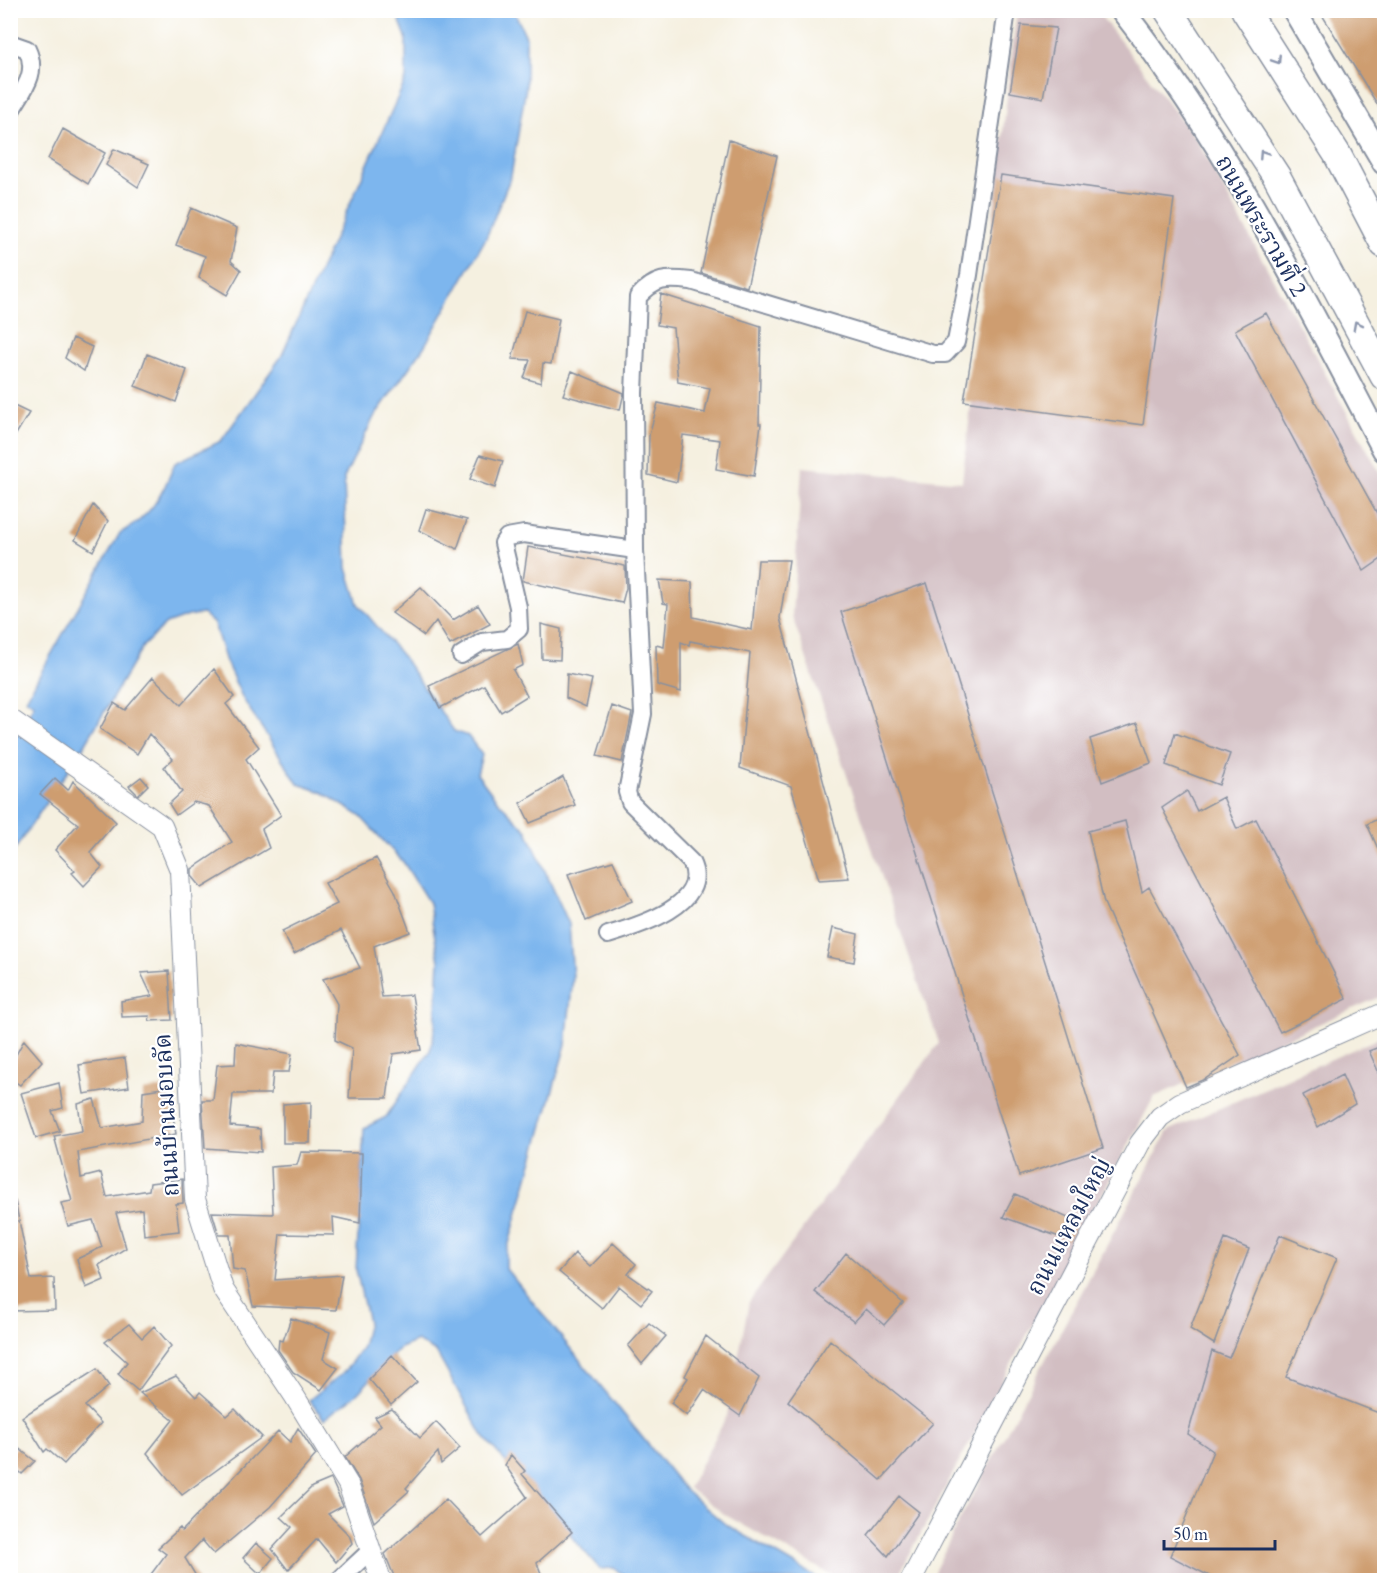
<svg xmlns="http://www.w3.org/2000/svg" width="1395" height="1591" viewBox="0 0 1395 1591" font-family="'EB Garamond','Noto Serif Thai',serif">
	<rect width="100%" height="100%" fill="#fff"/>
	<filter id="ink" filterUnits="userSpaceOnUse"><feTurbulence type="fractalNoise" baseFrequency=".0167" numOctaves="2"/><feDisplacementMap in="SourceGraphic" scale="12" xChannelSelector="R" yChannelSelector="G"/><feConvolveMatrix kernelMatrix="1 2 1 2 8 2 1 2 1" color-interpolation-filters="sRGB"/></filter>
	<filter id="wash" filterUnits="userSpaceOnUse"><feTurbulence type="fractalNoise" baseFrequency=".008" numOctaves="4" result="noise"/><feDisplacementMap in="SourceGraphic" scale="24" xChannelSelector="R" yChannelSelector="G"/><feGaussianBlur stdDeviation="1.35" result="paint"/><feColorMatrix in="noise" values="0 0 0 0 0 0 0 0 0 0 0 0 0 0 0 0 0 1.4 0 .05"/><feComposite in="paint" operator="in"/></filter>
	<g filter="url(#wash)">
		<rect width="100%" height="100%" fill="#f5f0e0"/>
		<path fill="#d2bec2" d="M 1017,11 L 1097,11 L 1196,139 L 1384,480 L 1384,995 L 1154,1097 L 896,1580 L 840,1580 L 727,1516 L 688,1488 L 727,1416 L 749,1302 L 939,1043 L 792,616 L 802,467 L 962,482 Z
			M 1384,1036 L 1384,1580 L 930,1580 L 959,1521 L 1168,1131 Z"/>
		<path fill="#7db6ee" stroke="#4c72a6" stroke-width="1.5" d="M 396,11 L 514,11 L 526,37 L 526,87 L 511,176 L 486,238 L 424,347 L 374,417 L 344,478 L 347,568 L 358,604 L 403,657 L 454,731 L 468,736 L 482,755 L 477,774 L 495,798 L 527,831 L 569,924 L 573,977 L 566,1044 L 506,1254 L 506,1269 L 685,1490 L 725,1524 L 821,1580 L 630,1580 L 614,1568 L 600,1569 L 483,1436 L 436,1352 L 417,1341 L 400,1348 L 357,1394 L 324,1419 L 309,1400 L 345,1371 L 362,1347 L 368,1322 L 356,1270 L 364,1128 L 386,1117 L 430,1051 L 435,1028 L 439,961 L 429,903 L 404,863 L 360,816 L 322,792 L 298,784 L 243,699 L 226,662 L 214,624 L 203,614 L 188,616 L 166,624 L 143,646 L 80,753 L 11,855 L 11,745 L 34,704 L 26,699 L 120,533 C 151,517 162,496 175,463 L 221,441 L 281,357 L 406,79 L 406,37 Z"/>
		<g id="blocks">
			<path fill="#ce9d70" d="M 1319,10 L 1376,10 L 1384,25 L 1384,115 Z
				M 1021,25 L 1056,28 L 1043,98 L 1010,92 Z
				M 63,129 L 105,153 L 88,184 L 48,159 Z
				M 729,140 L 777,156 L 747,287 L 701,273 Z
				M 114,149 L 149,164 L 138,187 L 106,165 Z
				M 1001,175 L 1174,199 L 1143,425 L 964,401 Z
				M 191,208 L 237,228 L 231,261 L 241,270 L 227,295 L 199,278 L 205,256 L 176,245 Z
				M 661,294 L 761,326 L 759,424 L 761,424 L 754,476 L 716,469 L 720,440 L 683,435 L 677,482 L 648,475 L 649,435 L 658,403 L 705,413 L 710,388 L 678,382 L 673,328 L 657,325 Z
				M 525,311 L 559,319 L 551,364 L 543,363 L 541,383 L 524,378 L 530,360 L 512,359 Z
				M 1266,313 L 1384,526 L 1384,557 L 1364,571 L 1235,330 Z
				M 73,338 L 92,347 L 84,371 L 65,358 Z
				M 147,354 L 187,370 L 176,402 L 135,386 Z
				M 572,371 L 624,393 L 620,410 L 563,395 Z
				M 10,404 L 29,413 L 10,444 Z
				M 480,455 L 503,461 L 495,488 L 470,479 Z
				M 93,505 L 108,521 L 93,551 L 75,540 Z
				M 426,509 L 467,520 L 457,549 L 419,530 Z
				M 528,547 L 625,566 L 626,588 L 622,603 L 523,581 Z
				M 758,560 L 789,560 L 780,618 L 849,878 L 819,880 L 791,786 L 740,768 L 750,653 L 690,641 L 689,645 L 681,642 L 681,692 L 657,685 L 656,645 L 664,647 L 668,604 L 663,603 L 659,580 L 692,582 L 693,617 L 752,630 Z
				M 927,583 L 1103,1148 L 1019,1176 L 841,612 Z
				M 421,587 L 453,620 L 478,605 L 490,624 L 450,645 L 436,621 L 424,636 L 392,613 Z
				M 541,624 L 561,629 L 560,660 L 542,659 Z
				M 518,644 L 523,665 L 513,670 L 527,696 L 501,712 L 484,685 L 440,708 L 429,686 Z
				M 214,669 L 234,697 L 226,704 L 259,747 L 246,759 L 281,815 L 262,829 L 269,848 L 202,888 L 192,876 L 192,869 L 232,842 L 209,806 L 194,802 L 176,815 L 169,804 L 182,792 L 164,767 L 173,759 L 149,734 L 137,754 L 100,729 L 114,703 L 125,710 L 153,677 L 181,705 Z
				M 567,674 L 592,679 L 586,707 L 566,698 Z
				M 612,706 L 632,713 L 622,762 L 597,756 Z
				M 1137,723 L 1151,763 L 1102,782 L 1090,739 Z
				M 1175,733 L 1230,754 L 1219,785 L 1166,765 Z
				M 141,777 L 148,785 L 138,795 L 129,786 Z
				M 563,777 L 575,805 L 530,823 L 520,803 Z
				M 55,778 L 68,790 L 73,781 L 116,822 L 90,852 L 102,867 L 84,886 L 72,873 L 75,871 L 55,850 L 78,824 L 40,794 Z
				M 1187,791 L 1197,811 L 1223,797 L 1237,829 L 1256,819 L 1347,999 L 1280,1032 L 1162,808 Z
				M 1384,816 L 1384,862 L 1367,824 Z
				M 1125,821 L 1142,892 L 1149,887 L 1240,1055 L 1205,1079 L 1186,1087 L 1104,903 L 1088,831 Z
				M 376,858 L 395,891 L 410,932 L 374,946 L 382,997 L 412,995 L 421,1050 L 393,1054 L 387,1098 L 349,1098 L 352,1048 L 335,1040 L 337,1004 L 323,979 L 360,968 L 341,930 L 294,954 L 282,931 L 337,904 L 325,883 Z
				M 613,861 L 632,901 L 586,921 L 568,874 Z
				M 833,928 L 858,934 L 854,962 L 827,957 Z
				M 169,971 L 172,1020 L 149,1021 L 150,1016 L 122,1017 L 121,1001 L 152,996 L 141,973 Z
				M 24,1040 L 42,1061 L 20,1085 L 10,1078 L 10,1066 Z
				M 236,1043 L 292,1054 L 289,1072 L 273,1072 L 271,1094 L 233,1094 L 230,1126 L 260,1129 L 261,1152 L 205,1148 L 202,1100 L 213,1100 L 217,1065 L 235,1064 Z
				M 1384,1045 L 1384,1084 L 1369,1051 Z
				M 125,1058 L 129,1087 L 84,1094 L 79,1065 Z
				M 1342,1075 L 1355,1104 L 1318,1127 L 1303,1095 Z
				M 59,1083 L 63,1108 L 52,1111 L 60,1131 L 36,1138 L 21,1093 Z
				M 168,1087 L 176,1134 L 78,1152 L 81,1178 L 101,1173 L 107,1197 L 149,1190 L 150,1183 L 182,1179 L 183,1203 L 176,1204 L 179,1231 L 144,1235 L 142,1209 L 116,1213 L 126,1248 L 99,1265 L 104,1280 L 86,1288 L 77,1259 L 102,1247 L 93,1220 L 68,1226 L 61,1203 L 72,1201 L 54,1136 L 82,1131 L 78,1104 L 94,1099 L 102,1128 L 142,1121 L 143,1091 Z
				M 311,1102 L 310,1143 L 283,1143 L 283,1104 Z
				M 301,1152 L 362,1153 L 360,1223 L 333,1217 L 334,1235 L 280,1234 L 275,1280 L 342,1275 L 336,1310 L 253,1306 L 245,1271 L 233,1269 L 230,1235 L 219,1235 L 212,1212 L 273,1214 L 271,1167 L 297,1165 Z
				M 1015,1194 L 1077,1222 L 1068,1240 L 1003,1217 Z
				M 10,1201 L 15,1201 L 31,1279 L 54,1278 L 55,1310 L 10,1311 L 10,1284 L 17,1284 L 10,1265 Z
				M 1280,1235 L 1337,1258 L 1286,1377 L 1384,1415 L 1384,1581 L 1219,1581 L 1170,1556 L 1213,1451 L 1188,1434 L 1212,1351 L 1229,1358 Z
				M 1225,1239 L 1249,1249 L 1214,1344 L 1190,1329 Z
				M 613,1243 L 636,1264 L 628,1274 L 652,1291 L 641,1304 L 619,1286 L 602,1308 L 559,1272 L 575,1253 L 590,1267 Z
				M 846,1253 L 903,1303 L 884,1325 L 866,1309 L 854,1322 L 815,1292 Z
				M 291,1318 L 330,1332 L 323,1359 L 338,1368 L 321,1390 L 293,1372 L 278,1350 L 279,1340 L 283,1341 Z
				M 649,1323 L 666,1336 L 642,1364 L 628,1346 Z
				M 129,1324 L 142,1338 L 154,1326 L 171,1346 L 138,1391 L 118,1374 L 127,1362 L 105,1342 Z
				M 706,1336 L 759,1378 L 740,1416 L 704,1390 L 687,1416 L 671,1403 L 688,1378 L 685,1376 Z
				M 830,1340 L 933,1423 L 881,1480 L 788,1401 Z
				M 392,1355 L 417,1382 L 391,1405 L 369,1379 Z
				M 97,1369 L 109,1386 L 85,1406 L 101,1423 L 64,1464 L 47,1449 L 44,1452 L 22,1417 Z
				M 176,1376 L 196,1397 L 200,1392 L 227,1416 L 235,1409 L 262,1437 L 182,1495 L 147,1453 L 173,1420 L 140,1393 Z
				M 392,1409 L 420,1438 L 436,1422 L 460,1448 L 441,1464 L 438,1452 L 406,1488 L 409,1491 L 374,1522 L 359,1480 L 345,1457 L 381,1425 L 375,1417 Z
				M 298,1428 L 316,1455 L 270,1507 L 214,1554 L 202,1540 L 185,1558 L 199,1581 L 146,1581 L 166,1554 L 158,1548 L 180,1528 L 182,1531 L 278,1431 L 290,1442 Z
				M 17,1447 L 35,1461 L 22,1474 L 10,1463 L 10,1452 Z
				M 511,1455 L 525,1471 L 522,1474 L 572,1532 L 537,1563 L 544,1581 L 396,1581 L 385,1554 L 446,1499 L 482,1537 L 527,1497 L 505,1465 Z
				M 331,1479 L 343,1506 L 328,1514 L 349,1535 L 352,1543 L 336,1562 L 317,1539 L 288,1570 L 272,1549 L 292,1527 L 281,1517 L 312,1487 Z
				M 899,1496 L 919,1512 L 888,1556 L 868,1535 Z
				M 256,1543 L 273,1558 L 260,1574 L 243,1558 Z"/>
		</g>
	</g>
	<g filter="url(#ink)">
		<use href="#blocks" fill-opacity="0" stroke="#88909f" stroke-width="1.5"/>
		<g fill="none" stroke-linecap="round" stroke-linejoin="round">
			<g stroke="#88909f" stroke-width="20">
				<path id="minor" d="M 10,43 L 27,49 C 39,74 23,90 10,112
					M 461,655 L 482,642 L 507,639 L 519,629 L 518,607 L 503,543 L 507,537 L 524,534 L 635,550
					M 608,935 C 638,926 712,904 691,862 L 630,802 L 627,792 L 643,714 L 635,550 L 634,393 L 638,297 C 655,278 666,278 691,281 L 933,354 L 945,354 L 956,342 L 969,275 L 1007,10
					M 339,1580 L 370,1551"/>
			</g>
			<g stroke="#88909f" stroke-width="22">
				<path id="tertiary" d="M 10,719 L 162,826 L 180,870 L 195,1199 L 223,1289 L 295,1397 L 348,1484 L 381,1580
					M 911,1580 L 1140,1143 L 1160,1117 L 1180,1103 L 1384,1013"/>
			</g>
			<g stroke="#88909f" stroke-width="26">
				<path id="secondary" d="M 1122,10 C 1228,145 1305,299 1384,450
					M 1294,10 L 1384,163"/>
			</g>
			<g stroke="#88909f" stroke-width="30">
				<path id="trunk" d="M 1168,10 L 1277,177 L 1384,376
					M 1245,10 L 1337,154 L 1384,244"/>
			</g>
			<use href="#minor" stroke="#fff" stroke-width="16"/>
			<use href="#tertiary" stroke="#fff" stroke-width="20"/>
			<use href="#secondary" stroke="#fff" stroke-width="22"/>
			<use href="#trunk" stroke="#fff" stroke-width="27"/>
		</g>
		<defs><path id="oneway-chevron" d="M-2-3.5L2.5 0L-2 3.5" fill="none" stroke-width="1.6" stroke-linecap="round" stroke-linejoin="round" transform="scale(1.5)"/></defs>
		<g stroke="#8d97ae">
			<use href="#oneway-chevron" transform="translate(1277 60) rotate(57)"/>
			<use href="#oneway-chevron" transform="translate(1263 154) rotate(-123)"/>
			<use href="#oneway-chevron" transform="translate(1357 325) rotate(-118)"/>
		</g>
	</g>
	<g text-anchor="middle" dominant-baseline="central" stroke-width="4.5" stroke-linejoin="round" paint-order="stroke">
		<g font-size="24" fill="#1b2f5e" stroke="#fff">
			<text transform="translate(1262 225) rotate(60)">ถนนพระรามที่ 2</text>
			<text transform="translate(166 1115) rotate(-93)">ถนนบ้านมอบลัด</text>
			<text transform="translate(1068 1226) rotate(-62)">ถนนแหลมใหญ่</text>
		</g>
	</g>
	<rect width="1395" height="1591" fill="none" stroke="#fff" stroke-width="36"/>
	<path d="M1164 1540v9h111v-9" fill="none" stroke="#1b2f5e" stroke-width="3"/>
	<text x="1173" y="1540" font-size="18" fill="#1b2f5e" stroke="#ffffff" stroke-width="4.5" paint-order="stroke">50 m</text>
</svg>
